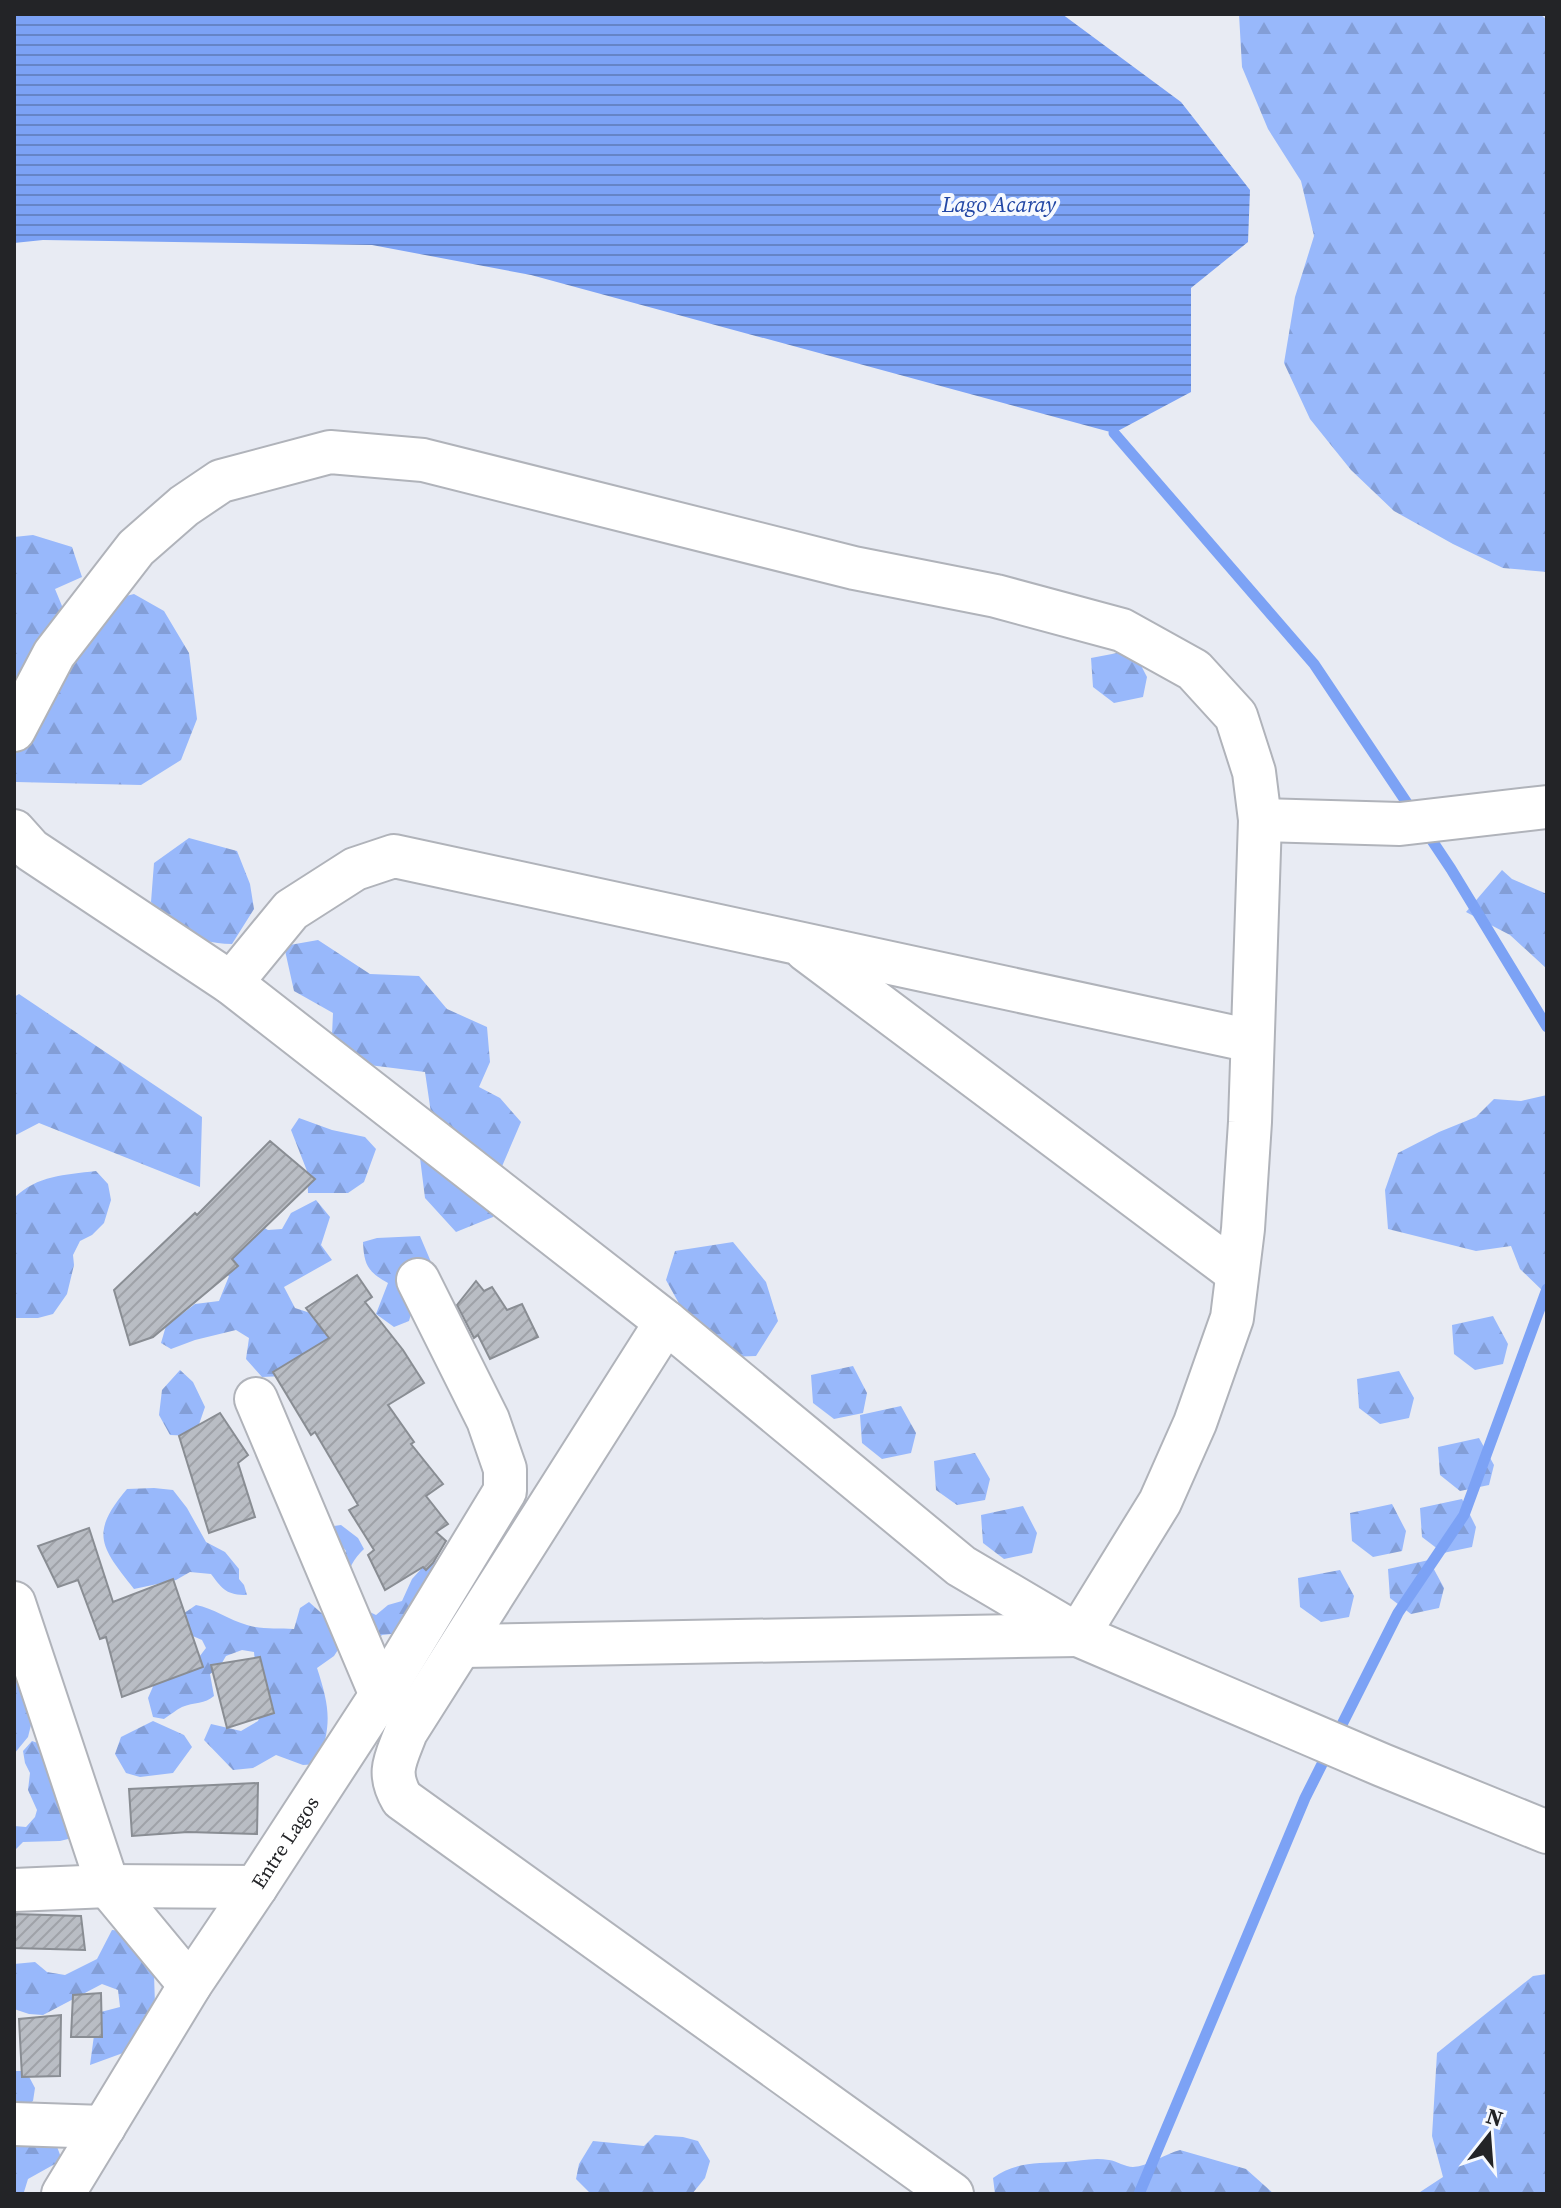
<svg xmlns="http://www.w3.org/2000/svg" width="1561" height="2208" viewBox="0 0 1561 2208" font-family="'Source Serif 4',serif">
	<defs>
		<pattern id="forest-firs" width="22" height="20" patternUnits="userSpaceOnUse" patternTransform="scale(2)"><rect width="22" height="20" fill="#98b8fb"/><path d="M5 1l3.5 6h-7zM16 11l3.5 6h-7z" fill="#839ed7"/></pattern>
		<pattern id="water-rules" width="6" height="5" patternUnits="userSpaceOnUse" patternTransform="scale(2)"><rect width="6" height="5" fill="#7ca2f5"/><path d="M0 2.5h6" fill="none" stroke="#6584c6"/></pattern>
		<pattern id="building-hatch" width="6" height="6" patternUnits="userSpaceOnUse" patternTransform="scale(2)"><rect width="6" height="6" fill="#b9bdc4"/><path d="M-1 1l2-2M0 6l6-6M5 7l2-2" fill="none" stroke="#9fa2a8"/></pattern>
	</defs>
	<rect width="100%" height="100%" fill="#e8ebf3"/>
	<path fill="url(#forest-firs)" d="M 1239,14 L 1540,14 L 1547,20 L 1547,572 L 1503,568 L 1453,544 L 1394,511 L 1351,470 L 1310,419 L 1284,363 L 1295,297 L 1314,236 L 1301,181 L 1268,129 L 1242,67 Z
		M 33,535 L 72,547 L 82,577 L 55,589 L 62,606 L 106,601 L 134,594 L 164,611 L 189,653 L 197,719 L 181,760 L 141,785 L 16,782 L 14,777 L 14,537 Z
		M 1133,650 L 1147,677 L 1143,697 L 1114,703 L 1093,687 L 1091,658 Z
		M 189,838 L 237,851 L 250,884 L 254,909 L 232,944 C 191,943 179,928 151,902 L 154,863 Z
		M 1502,870 L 1512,879 L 1547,894 L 1547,969 L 1510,935 L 1466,912 Z
		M 318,940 L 370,974 L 419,976 L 447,1009 L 487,1027 L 490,1062 L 479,1087 L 500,1098 L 521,1122 L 500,1171 L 493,1217 L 456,1232 L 425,1198 L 420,1158 L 431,1113 L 425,1072 L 369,1065 L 332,1035 L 333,1013 L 294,991 L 284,946 Z
		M 19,994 L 202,1117 L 200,1187 L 39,1123 L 14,1136 L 14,997 Z
		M 1547,1095 L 1547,1295 L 1520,1269 L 1511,1246 L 1476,1251 L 1388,1229 L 1385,1190 L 1398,1153 L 1439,1132 L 1476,1117 L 1494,1099 L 1521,1101 Z
		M 299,1118 L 332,1130 L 365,1137 L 376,1149 L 364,1182 L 348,1193 L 308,1193 L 307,1171 L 291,1130 Z
		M 96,1171 L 108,1184 L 111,1200 L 104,1223 L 92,1235 L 80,1241 L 73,1255 L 74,1265 L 67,1294 L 53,1314 L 38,1318 L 14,1318 L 14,1198 C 38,1175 64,1175 96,1171 Z
		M 316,1200 L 330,1217 L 321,1245 L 332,1260 L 284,1287 L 295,1308 L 350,1326 L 284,1376 L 262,1377 L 246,1359 L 249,1338 L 236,1330 L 195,1340 L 171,1349 L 161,1343 L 168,1319 L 182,1314 L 195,1304 L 219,1301 L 229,1276 L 208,1267 L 242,1215 L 268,1230 L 282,1229 L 291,1213 Z
		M 420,1236 L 431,1262 L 432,1276 L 415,1301 L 409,1321 L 394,1327 L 376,1314 L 388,1283 C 368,1272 364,1265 363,1242 L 377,1238 Z
		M 733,1242 L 766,1282 L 778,1321 L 756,1356 L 728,1357 L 687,1318 L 666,1280 L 675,1251 Z
		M 1493,1316 L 1508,1344 L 1503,1364 L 1475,1370 L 1454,1354 L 1452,1325 Z
		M 853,1366 L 867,1393 L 863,1413 L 834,1419 L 813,1403 L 811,1375 Z
		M 180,1370 L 193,1382 L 205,1407 L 195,1436 L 170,1435 L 159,1415 L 162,1390 Z
		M 1399,1371 L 1414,1398 L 1409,1418 L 1380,1424 L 1359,1408 L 1357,1379 Z
		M 901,1406 L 916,1433 L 911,1453 L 882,1459 L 862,1443 L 860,1415 Z
		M 1479,1438 L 1494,1465 L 1489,1485 L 1460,1491 L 1440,1475 L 1438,1447 Z
		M 975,1453 L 990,1479 L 985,1500 L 957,1505 L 936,1490 L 934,1461 Z
		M 154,1488 L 173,1490 L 187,1508 L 206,1542 L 225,1552 L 239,1569 L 239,1579 L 244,1585 L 247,1595 C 227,1595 223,1590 211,1574 L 190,1572 L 176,1580 L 134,1589 C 101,1547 89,1534 127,1489 Z
		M 1462,1499 L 1476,1527 L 1472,1547 L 1443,1553 L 1422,1537 L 1420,1508 Z
		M 1392,1504 L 1406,1531 L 1402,1551 L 1373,1557 L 1352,1541 L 1350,1513 Z
		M 1023,1506 L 1037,1533 L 1032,1553 L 1004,1559 L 983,1543 L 981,1515 Z
		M 341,1525 L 358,1538 L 364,1549 C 348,1563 338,1590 358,1606 C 363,1609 370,1612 376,1615 L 388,1605 L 402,1601 L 412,1579 L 432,1557 L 442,1567 L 431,1580 L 427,1603 L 411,1625 L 401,1633 L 382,1635 L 371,1647 L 364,1632 L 329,1589 L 346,1551 L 337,1540 L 334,1526 Z
		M 1429,1560 L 1444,1588 L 1439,1608 L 1411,1614 L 1390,1598 L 1388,1569 Z
		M 1340,1570 L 1354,1596 L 1349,1617 L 1321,1622 L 1300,1607 L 1298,1578 Z
		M 309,1602 L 328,1619 L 343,1642 L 334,1656 L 317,1668 C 330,1708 332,1724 318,1764 L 303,1765 L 276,1755 L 253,1768 L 233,1770 L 204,1740 L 211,1724 L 241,1731 L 258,1721 L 263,1707 L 256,1673 L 254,1652 L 242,1650 L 226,1656 L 219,1668 L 210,1674 L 214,1696 C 205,1704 194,1702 182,1707 C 176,1710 170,1715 164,1719 L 153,1717 L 148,1698 L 158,1675 L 196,1661 L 206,1648 L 202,1640 L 174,1628 L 177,1618 L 196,1605 C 213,1608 229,1620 247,1625 C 262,1630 278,1628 294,1629 L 300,1608 Z
		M 14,1667 L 33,1717 L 28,1737 L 14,1754 Z
		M 153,1721 L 184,1735 L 192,1747 L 173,1773 L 140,1777 L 126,1773 L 115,1754 L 121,1737 Z
		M 32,1741 L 46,1746 L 60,1807 L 67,1816 L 71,1830 L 68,1839 L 60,1841 L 23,1842 L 14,1851 L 14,1826 L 26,1827 L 35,1817 L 37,1810 L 28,1790 L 30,1773 L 25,1763 L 23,1751 Z
		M 112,1930 L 134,1932 L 154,1974 L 155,2005 L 152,2023 L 123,2053 L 90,2065 L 97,2013 L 120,2007 L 118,1990 L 102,1984 L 43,2015 L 29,2014 L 14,2009 L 14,1964 L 35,1962 L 47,1972 L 65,1975 L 97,1959 Z
		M 1547,1974 L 1547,2194 L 1417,2194 L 1443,2177 L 1432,2136 L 1437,2053 L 1533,1976 Z
		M 14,2071 L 26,2071 L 35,2088 L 33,2101 L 20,2110 L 14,2108 Z
		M 14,2133 L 56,2144 L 62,2160 L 28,2179 L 24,2192 L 14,2194 Z
		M 655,2135 L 683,2137 L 698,2141 L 710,2161 L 705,2178 L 692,2194 L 591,2194 L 576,2179 L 579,2164 L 593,2141 L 644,2146 Z
		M 1180,2150 L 1246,2169 L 1274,2194 L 995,2194 L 993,2178 C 1014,2162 1039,2163 1065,2162 C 1080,2161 1094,2157 1109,2160 C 1117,2161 1125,2167 1133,2167 C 1149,2166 1165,2154 1180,2150 Z"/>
	<path fill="url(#water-rules)" d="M 14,14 L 1062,14 L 1181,102 L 1250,190 L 1248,242 L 1191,288 L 1191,392 L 1114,433 L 531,275 L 372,245 L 43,240 L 14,243 Z"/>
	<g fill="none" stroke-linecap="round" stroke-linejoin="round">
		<path stroke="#7ca2f5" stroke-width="11" d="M 1114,433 L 1314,664 L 1413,812
			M 1425,830 L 1451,869 L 1547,1027
			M 1139,2194 L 1305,1798 L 1398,1613 L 1464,1515 L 1547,1289"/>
	</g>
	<path fill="url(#building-hatch)" stroke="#898d93" stroke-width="2" d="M 270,1141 L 315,1179 L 232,1259 L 238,1266 L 153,1337 L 130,1345 L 114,1290 L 195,1213 L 197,1215 Z
		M 357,1275 L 372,1297 L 365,1302 L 403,1350 L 424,1383 L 388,1405 L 414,1442 L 411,1444 L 443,1484 L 426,1496 L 448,1524 L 436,1532 L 446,1541 L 433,1563 L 426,1570 L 423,1567 L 385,1590 L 368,1555 L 374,1550 L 349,1510 L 358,1505 L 315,1432 L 311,1435 L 273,1372 L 329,1338 L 306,1308 Z
		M 476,1281 L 484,1291 L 492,1287 L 507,1310 L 522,1304 L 538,1337 L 490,1359 L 478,1335 L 474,1338 L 457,1305 Z
		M 220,1413 L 248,1455 L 238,1463 L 255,1517 L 209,1533 L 179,1436 Z
		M 89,1528 L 113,1602 L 173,1579 L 203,1667 L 122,1697 L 106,1637 L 100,1639 L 78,1580 L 58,1587 L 38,1546 Z
		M 260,1657 L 274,1713 L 227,1728 L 211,1665 Z
		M 258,1783 L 257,1834 L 188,1832 L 132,1836 L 129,1789 Z
		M 14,1914 L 81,1916 L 85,1950 L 14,1948 Z
		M 101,1993 L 102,2037 L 71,2037 L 73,1995 Z
		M 61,2015 L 60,2076 L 22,2077 L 19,2019 Z"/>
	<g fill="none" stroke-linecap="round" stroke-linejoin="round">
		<g stroke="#b0b3ba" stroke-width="46">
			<g id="minor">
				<path d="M 14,730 L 54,654 L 136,548 L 184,506 L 221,481 L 330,452 L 423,460 L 854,568 L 996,596 L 1122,630 L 1194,670 L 1236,716 L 1254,772 L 1260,820 L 1250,1122 L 1243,1229 L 1232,1318 L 1195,1423 L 1160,1502 L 1078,1635 L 462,1646"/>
				<path d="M 1260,820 L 1400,824 L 1547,807"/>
				<path d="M 14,831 L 31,850 L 231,983 L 666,1322 L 961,1566 L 1078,1635 L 1382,1765 L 1547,1832"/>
				<path d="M 806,950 L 1237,1273"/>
				<path d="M 231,983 L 291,910 L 355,869 L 394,856 L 1252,1041"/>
				<path d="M 666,1322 L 406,1732 C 396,1759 386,1772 402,1799 L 952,2194"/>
				<path d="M 256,1399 L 381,1695"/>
				<path d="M 14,1603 L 108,1886 L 190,1985"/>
				<path d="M 14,1890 L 108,1886 L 256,1887"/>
				<path d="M 14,2124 L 104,2127"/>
				<path id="s1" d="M 63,2194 L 190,1985 L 256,1887 L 381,1695 L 505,1491 L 505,1469 L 488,1420 L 418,1280"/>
			</g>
		</g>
		<use href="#minor" stroke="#fff" stroke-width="42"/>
	</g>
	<g text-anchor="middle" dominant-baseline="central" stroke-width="8" stroke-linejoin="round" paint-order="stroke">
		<g font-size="20" fill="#232427" stroke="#f6f9fe">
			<text stroke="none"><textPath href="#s1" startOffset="416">Entre Lagos</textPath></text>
		</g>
		<g font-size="22" font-style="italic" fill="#2247a5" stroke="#f6f9fe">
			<text x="999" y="204">Lago Acaray</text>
		</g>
	</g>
	<rect width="1561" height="2208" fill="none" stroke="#232427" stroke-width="32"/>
	<g transform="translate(1489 2136) rotate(17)" stroke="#f6f9fe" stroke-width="6" paint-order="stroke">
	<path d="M0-6L14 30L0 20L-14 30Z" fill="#232427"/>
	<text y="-12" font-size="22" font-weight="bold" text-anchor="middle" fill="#232427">N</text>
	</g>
</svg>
